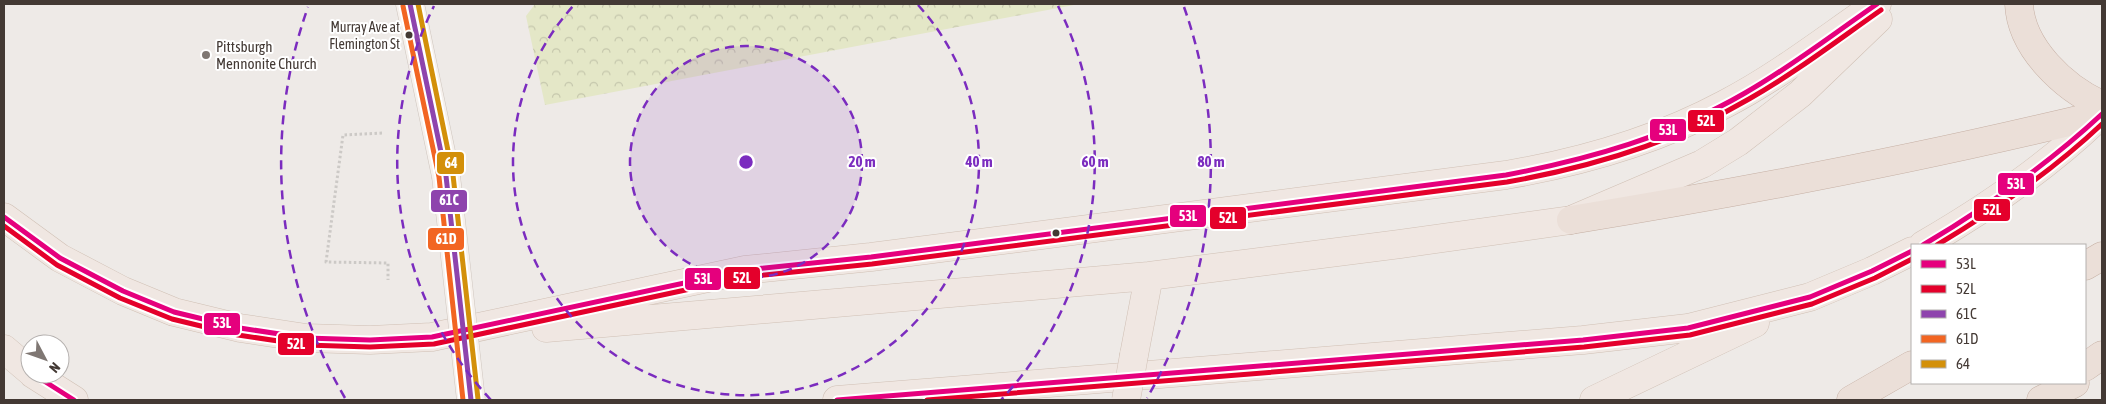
<svg xmlns="http://www.w3.org/2000/svg" width="2106" height="404" viewBox="0 0 2106 404" font-family="'Asap Condensed',sans-serif">
	<defs>
		<pattern id="forest-crowns" width="20" height="18" patternUnits="userSpaceOnUse" patternTransform="scale(1.25)"><rect width="20" height="18" fill="#e4e7c7"/><path d="M2 6a3 3 0 1 1 6 0M12 15a3 3 0 1 1 6 0" fill="none" stroke="#c5c7ac"/></pattern>
	</defs>
	<rect width="100%" height="100%" fill="#eeeae7"/>
	<path fill="url(#forest-crowns)" d="M 535,4 L 1079,4 L 545,105 L 526,16 Z"/>
	<g fill="none" stroke-linecap="round" stroke-linejoin="round">
		<g stroke="#cfc6bf" stroke-width="29">
			<path id="secondary" d="M 410,4 L 446,176"/>
		</g>
		<g stroke="#d0c0b5" stroke-width="29">
			<path id="primary" d="M 4,217 L 60,258 L 123,291 L 174,312 L 240,328 L 306,338 L 370,340 L 432,337 L 745,270 L 871,257 L 1506,175 C 1582,162 1656,141 1725,104 C 1779,76 1827,38 1877,4
				M 1923,245 C 1987,208 2049,166 2102,114
				M 546,328 L 1149,276 L 1400,244 L 1571,220 L 1702,164 L 1738,142 L 1800,94 L 1878,19
				M 4,349 L 30,371
				M 1134,355 L 1149,276
				M 33,374 L 74,400
				M 837,400 L 1583,340 L 1688,328 L 1810,297 L 1872,271 L 1912,251
				M 1594,400 L 1755,323"/>
		</g>
		<g stroke="#c5afa3" stroke-width="29">
			<path id="motorway" d="M 2019,4 C 2021,48 2064,88 2102,105
				M 1571,220 C 1749,191 1927,157 2102,114
				M 2085,266 L 2102,256
				M 2085,367 L 2102,355
				M 1851,400 L 1912,365
				M 2041,400 L 2075,383"/>
		</g>
		<path stroke="#ccc9c6" stroke-width="3" stroke-dasharray="2.5 2.5" stroke-linecap="butt" d="M 382,133 L 343,135 L 326,262 L 388,263 L 388,280"/>
		<use href="#secondary" stroke="#f6f1ed" stroke-width="28"/>
		<use href="#primary" stroke="#f0e7e2" stroke-width="28"/>
		<use href="#motorway" stroke="#ebdfd8" stroke-width="28"/>
		<g stroke="#cfc6bf" stroke-width="29" stroke-linecap="butt">
			<path id="secondary-bridge" d="M 446,176 L 471,400"/>
		</g>
		<g stroke="#d0c0b5" stroke-width="29" stroke-linecap="butt">
			<path id="primary-bridge" d="M 1126,400 L 1134,355"/>
		</g>
		<use href="#secondary-bridge" stroke="#f6f1ed" stroke-width="28"/>
		<use href="#primary-bridge" stroke="#f0e7e2" stroke-width="28"/>
		<g stroke="#fff" stroke-width="9">
			<path id="bus-1" d="M 4,217 L 60,258 L 123,291 L 174,312 L 240,328 L 306,338 L 370,340 L 432,337 L 745,270 L 871,257 L 1506,175 C 1590,159 1671,136 1745,93 C 1791,67 1833,34 1877,4
				M 1923,245 C 1987,207 2047,165 2102,114
				M 33,374 L 74,400
				M 837,400 L 1583,340 L 1688,328 L 1810,297 L 1872,271 L 1912,251"/>
		</g>
		<g stroke="#fff" stroke-width="9">
			<path id="bus-2" d="M 4,226 L 57,265 L 120,298 L 172,319 L 238,335 L 305,345 L 370,347 L 434,344 L 746,277 L 872,264 L 1507,182 C 1592,167 1674,143 1749,99 C 1795,73 1838,40 1881,10
				M 1937,245 C 1996,210 2052,171 2102,124
				M 927,400 L 1584,347 L 1690,335 L 1812,304 L 1875,278 L 1912,259"/>
		</g>
		<g stroke="#fff" stroke-width="9">
			<path id="bus-3" d="M 410,4 L 446,176 L 471,400"/>
		</g>
		<g stroke="#fff" stroke-width="9">
			<path id="bus-4" d="M 403,6 L 439,177 L 463,400"/>
		</g>
		<g stroke="#fff" stroke-width="9">
			<path id="bus-5" d="M 418,4 L 453,175 L 478,399"/>
		</g>
		<use href="#bus-1" stroke="#e5007d" stroke-width="5"/>
		<use href="#bus-2" stroke="#e4002b" stroke-width="5"/>
		<use href="#bus-3" stroke="#8e44ad" stroke-width="5"/>
		<use href="#bus-4" stroke="#f26522" stroke-width="5"/>
		<use href="#bus-5" stroke="#d3900a" stroke-width="5"/>
	</g>
	<circle cx="746" cy="162" r="116" fill="#7b2cbf" fill-opacity=".12"/>
	<g fill="none" stroke="#7b2cbf" stroke-width="2.5" stroke-dasharray="9 6">
		<circle cx="746" cy="162" r="116"/>
		<path d="M918 5A233 233 0 1 1 574 5"/>
		<path d="M491 400A349 349 0 0 1 434 6M1058 6A349 349 0 0 1 1001 400"/>
		<path d="M345 398A465 465 0 0 1 308 7M1184 7A465 465 0 0 1 1147 398"/>
	</g>
	<g fill="#433934" stroke="#fff" stroke-width="2">
		<circle cx="409" cy="35" r="4.5"/>
		<circle cx="1056" cy="233" r="4.5"/>
	</g>
	<circle fill="#7f7773" stroke="#fff" stroke-width="2" cx="206" cy="55" r="5"/>
	<g text-anchor="middle" dominant-baseline="central" stroke-width="4" stroke-linejoin="round" paint-order="stroke">
		<g font-size="14" fill="#433934" stroke="#fff" text-anchor="end">
			<text x="400" y="27">Murray Ave at<tspan x="400" dy="17">Flemington St</tspan></text>
		</g>
		<g font-size="15" fill="#433934" stroke="#fff" text-anchor="start">
			<text x="216" y="46">Pittsburgh<tspan x="216" dy="17">Mennonite Church</tspan></text>
		</g>
	</g>
	<circle cx="746" cy="162" r="8" fill="#7b2cbf" stroke="#fff" stroke-width="2.5"/>
	<g font-size="15" text-anchor="middle" font-weight="bold" fill="#7b2cbf" stroke="#fff" stroke-width="4" stroke-linejoin="round" paint-order="stroke">
		<text x="862" y="167">20 m</text>
		<text x="979" y="167">40 m</text>
		<text x="1095" y="167">60 m</text>
		<text x="1211" y="167">80 m</text>
	</g>
	<g stroke="#fff" stroke-width="2">
		<rect x="1687" y="109" width="38" height="24" rx="5" fill="#e4002b"/>
		<rect x="1649" y="118" width="38" height="24" rx="5" fill="#e5007d"/>
		<rect x="436" y="151" width="29" height="24" rx="5" fill="#d3900a"/>
		<rect x="1997" y="172" width="38" height="24" rx="5" fill="#e5007d"/>
		<rect x="430" y="189" width="38" height="24" rx="5" fill="#8e44ad"/>
		<rect x="1973" y="198" width="38" height="24" rx="5" fill="#e4002b"/>
		<rect x="1169" y="204" width="38" height="24" rx="5" fill="#e5007d"/>
		<rect x="1209" y="206" width="38" height="24" rx="5" fill="#e4002b"/>
		<rect x="427" y="227" width="38" height="24" rx="5" fill="#f26522"/>
		<rect x="723" y="266" width="38" height="24" rx="5" fill="#e4002b"/>
		<rect x="684" y="267" width="38" height="24" rx="5" fill="#e5007d"/>
		<rect x="203" y="312" width="38" height="24" rx="5" fill="#e5007d"/>
		<rect x="277" y="332" width="38" height="24" rx="5" fill="#e4002b"/>
	</g>
	<g font-size="14" text-anchor="middle" font-weight="bold" fill="#fff">
		<text x="1706" y="126">52L</text>
		<text x="1668" y="135">53L</text>
		<text x="451" y="168">64</text>
		<text x="2016" y="189">53L</text>
		<text x="449" y="205">61C</text>
		<text x="1992" y="215">52L</text>
		<text x="1188" y="221">53L</text>
		<text x="1228" y="223">52L</text>
		<text x="446" y="244">61D</text>
		<text x="742" y="283">52L</text>
		<text x="703" y="284">53L</text>
		<text x="222" y="328">53L</text>
		<text x="296" y="349">52L</text>
	</g>
	<rect width="2106" height="404" fill="none" stroke="#433934" stroke-width="10"/>
	<rect x="1911" y="244" width="175" height="140" fill="#ffffff" stroke="#b4b0ae"/>
	<rect x="1921" y="260" width="25" height="8" fill="#e5007d" stroke="#b4b0ae"/>
	<text x="1956" y="269" font-size="15" fill="#433934">53L</text>
	<rect x="1921" y="285" width="25" height="8" fill="#e4002b" stroke="#b4b0ae"/>
	<text x="1956" y="294" font-size="15" fill="#433934">52L</text>
	<rect x="1921" y="310" width="25" height="8" fill="#8e44ad" stroke="#b4b0ae"/>
	<text x="1956" y="319" font-size="15" fill="#433934">61C</text>
	<rect x="1921" y="335" width="25" height="8" fill="#f26522" stroke="#b4b0ae"/>
	<text x="1956" y="344" font-size="15" fill="#433934">61D</text>
	<rect x="1921" y="360" width="25" height="8" fill="#d3900a" stroke="#b4b0ae"/>
	<text x="1956" y="369" font-size="15" fill="#433934">64</text>
	<g transform="translate(45 359) rotate(131)"><circle r="24" fill="#ffffff" stroke="#b4b0ae"/>
	<path d="M0-4L9 19L0 12L-9 19Z" fill="#7f7773"/>
	<text y="-8" font-size="14" font-weight="bold" text-anchor="middle" fill="#433934">N</text>
	</g>
</svg>
